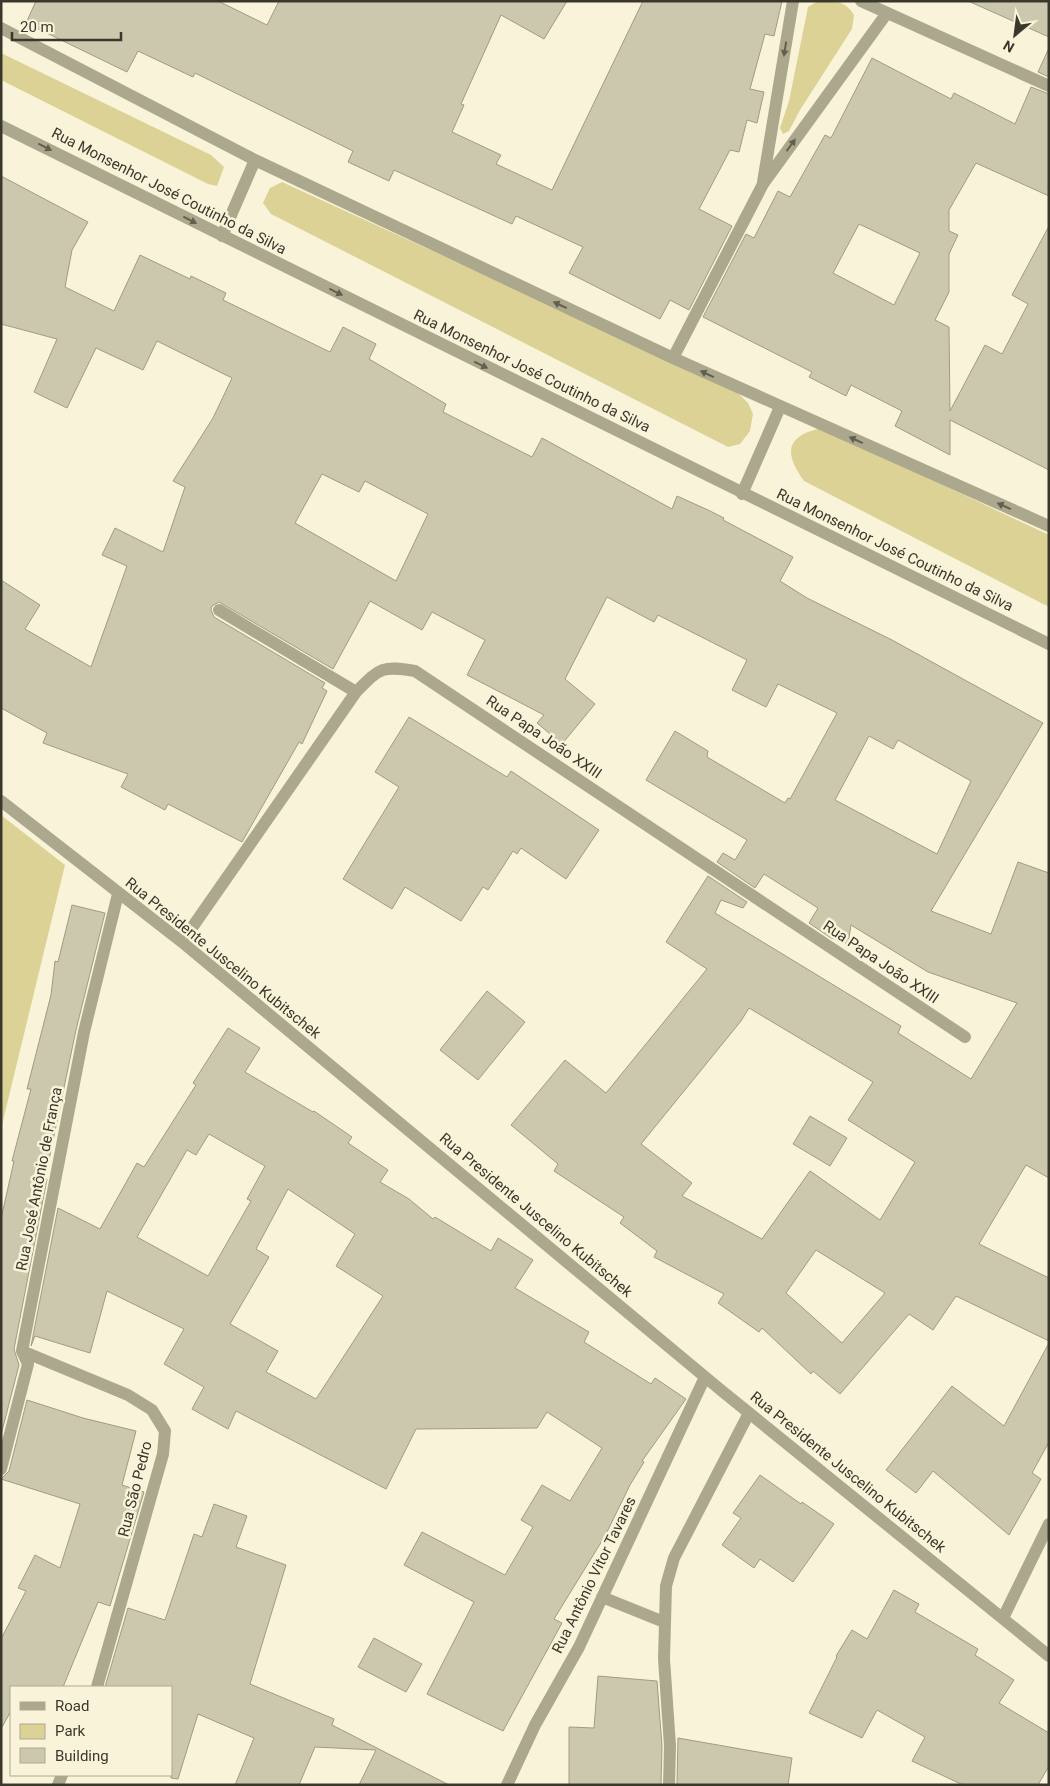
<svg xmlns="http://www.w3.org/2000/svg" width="1050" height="1786" viewBox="0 0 1050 1786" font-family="Roboto,sans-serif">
	<rect width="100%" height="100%" fill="#f9f4d9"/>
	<path fill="#dcd296" d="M 818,1 C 834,1 845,0 854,15 L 852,29 L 800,110 L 789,131 L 783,134 L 780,128 L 789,101 L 808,7 Z
		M 1,53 L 211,155 L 224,167 L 217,186 L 208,184 L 1,80 Z
		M 282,182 L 734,389 L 748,403 L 753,414 L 750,431 L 740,444 L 728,447 L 271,214 L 263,203 L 270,188 Z
		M 822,428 L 1049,535 L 1049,607 L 804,481 C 784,453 785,436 822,428 Z
		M 1,815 L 65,865 L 1,1129 Z"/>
	<path fill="#ccc8ad" stroke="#a09b82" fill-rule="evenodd" d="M 36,1 L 218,1 L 267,25 L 279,1 L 567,1 L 544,39 L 501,15 L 461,104 L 464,105 L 452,132 L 501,155 L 496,164 L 552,190 L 643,1 L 782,1 L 774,36 L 765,34 L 750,89 L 764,92 L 757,123 L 747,120 L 739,152 L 730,150 L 699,209 L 732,226 L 689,310 L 670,300 L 660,319 L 569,273 L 583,247 L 516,216 L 512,224 L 394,170 L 389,181 L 348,162 L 353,151 L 195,73 L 193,77 L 138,51 L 127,72 L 26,23 Z
		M 968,1 L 1049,1 L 1049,37 Z
		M 1049,48 L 1049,77 L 1038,72 Z
		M 872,58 L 951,99 L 954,93 L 1015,124 L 1031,87 L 1049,94 L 1049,196 L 976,163 L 949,210 L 949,231 L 958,235 L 949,254 L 949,292 L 935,320 L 949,327 L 950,411 L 985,345 L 1002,354 L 1028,304 L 1012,295 L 1049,226 L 1049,470 L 950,420 L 950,455 L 895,426 L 902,411 L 851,385 L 846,396 L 809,377 L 812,372 L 703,317 L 746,234 L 754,238 L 778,191 L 790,197 L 825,135 L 831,138 ZM 859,224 L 920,253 L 894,305 L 833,273 Z
		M 1,176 L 88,222 L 72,250 L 65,287 L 114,311 L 140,255 L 190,279 L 191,276 L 226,293 L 223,300 L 330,352 L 343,327 L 376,344 L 369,359 L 446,404 L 443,412 L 532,457 L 542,438 L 672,509 L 677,496 L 708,510 L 724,518 L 723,520 L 793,557 L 780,581 L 807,598 L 892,640 L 1043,723 L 931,911 L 991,934 L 1018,862 L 1049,873 L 1049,1178 L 1026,1165 L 979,1244 L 1049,1278 L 1049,1341 L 956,1296 L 933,1330 L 909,1314 L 840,1394 L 813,1371 L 811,1374 L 762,1328 L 759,1332 L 718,1303 L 724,1294 L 654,1257 L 657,1251 L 620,1223 L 624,1217 L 554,1171 L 558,1164 L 511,1125 L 565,1060 L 606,1093 L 707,969 L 666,942 L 708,876 L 747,902 L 743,908 L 721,900 L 715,913 L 901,1026 L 898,1033 L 971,1079 L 1017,1003 L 928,972 L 851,925 L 848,944 L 831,938 L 809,923 L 818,908 L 764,874 L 755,888 L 717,862 L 723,853 L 735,860 L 747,840 L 646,780 L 675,731 L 708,751 L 707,757 L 785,803 L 788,798 L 790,799 L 837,713 L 778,684 L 766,707 L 732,690 L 747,660 L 658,615 L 654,622 L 607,597 L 565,679 L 595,704 L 562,744 L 537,723 L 544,715 L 467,675 L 485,640 L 432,612 L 422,630 L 370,601 L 333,669 L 219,602 L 212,606 L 211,610 L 214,617 L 325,683 L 322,688 L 327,691 L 302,744 L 299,742 L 242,842 L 168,804 L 165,810 L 121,787 L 128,774 L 43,743 L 47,733 L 1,708 L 1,580 L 40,605 L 25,629 L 91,667 L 127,566 L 102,555 L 115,528 L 163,552 L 185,487 L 173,481 L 213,418 L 232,378 L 157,341 L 143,370 L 96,348 L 67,408 L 34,392 L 57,339 L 1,324 ZM 322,474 L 359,492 L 365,481 L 428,514 L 396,581 L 295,523 ZM 869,736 L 893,749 L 898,740 L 971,781 L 937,854 L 835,800 ZM 749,1008 L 873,1082 L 848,1120 L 915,1162 L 880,1220 L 810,1171 L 762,1239 L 682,1196 L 692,1183 L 641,1144 L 741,1021 ZM 816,1250 L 885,1293 L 842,1343 L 786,1293 Z
		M 409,717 L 507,777 L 511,771 L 599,830 L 566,879 L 521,848 L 517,854 L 513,851 L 488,890 L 483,887 L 461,921 L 405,887 L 392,909 L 343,879 L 399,787 L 375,772 Z
		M 72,905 L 105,913 L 76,1030 L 45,1179 L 47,1179 L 14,1349 L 19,1365 L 1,1435 L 1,1219 L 14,1161 L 12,1161 L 31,1089 L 27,1089 L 51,995 L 55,961 L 58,962 Z
		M 487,991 L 525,1022 L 478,1080 L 440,1050 Z
		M 228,1028 L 260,1048 L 245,1072 L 313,1112 L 314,1111 L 352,1137 L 348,1143 L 388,1170 L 380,1182 L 409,1199 L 433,1219 L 435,1217 L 491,1251 L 498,1238 L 533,1260 L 515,1288 L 589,1332 L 584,1342 L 651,1384 L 655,1378 L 686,1399 L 642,1461 L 644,1462 L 630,1485 L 605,1536 L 554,1619 L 562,1623 L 503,1731 L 427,1694 L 474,1602 L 404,1565 L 422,1532 L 505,1575 L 533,1527 L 521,1520 L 542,1485 L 570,1501 L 602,1448 L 547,1412 L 537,1428 L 416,1429 L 386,1489 L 236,1411 L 228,1429 L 192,1409 L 204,1387 L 164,1364 L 184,1329 L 107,1291 L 90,1353 L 35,1336 L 31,1346 L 58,1208 L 100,1229 L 137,1163 L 144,1167 L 196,1085 L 193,1083 ZM 209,1134 L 265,1166 L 247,1199 L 251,1201 L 208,1276 L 137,1237 L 187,1150 L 196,1155 ZM 288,1189 L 355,1234 L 336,1266 L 383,1296 L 316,1399 L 266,1372 L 278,1351 L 230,1324 L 269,1257 L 256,1249 Z
		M 810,1116 L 847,1138 L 830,1166 L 793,1144 Z
		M 1049,1343 L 1049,1442 L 1032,1473 L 1041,1479 L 1009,1535 L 933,1471 L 916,1493 L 886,1470 L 952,1386 L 1004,1426 Z
		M 27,1400 L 83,1418 L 136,1431 L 122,1485 L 144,1492 L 110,1606 L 98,1602 L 63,1687 L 11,1687 L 11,1711 L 1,1729 L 1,1639 L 26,1591 L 18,1588 L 35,1555 L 60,1568 L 80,1504 L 1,1479 L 9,1471 Z
		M 760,1475 L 801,1504 L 802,1502 L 834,1524 L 793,1582 L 760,1559 L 754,1568 L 722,1545 L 741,1518 L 733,1513 Z
		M 214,1504 L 247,1516 L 236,1547 L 286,1565 L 250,1684 L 334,1719 L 332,1725 L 449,1785 L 359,1785 L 376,1750 L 315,1747 L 299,1785 L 235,1785 L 254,1738 L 198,1714 L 178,1779 L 171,1778 L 171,1687 L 105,1687 L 128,1608 L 165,1620 L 194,1534 L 202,1537 Z
		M 894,1590 L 919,1604 L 915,1612 L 978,1649 L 975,1655 L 1014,1680 L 999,1703 L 1049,1733 L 1049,1766 L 1038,1785 L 963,1785 L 912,1761 L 925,1737 L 877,1710 L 862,1738 L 809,1713 L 837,1657 L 836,1656 L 852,1630 L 867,1639 Z
		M 374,1638 L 422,1664 L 406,1692 L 358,1667 Z
		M 598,1676 L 657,1681 L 662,1746 L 661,1785 L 569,1785 L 569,1727 L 594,1728 Z
		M 678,1738 L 792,1758 L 788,1785 L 677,1785 Z"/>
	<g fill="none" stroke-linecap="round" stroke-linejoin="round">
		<path stroke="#aca88e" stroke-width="12" d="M 861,1 L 1049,86
			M 1,28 L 255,160 L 673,358 L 1049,526
			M 1,126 L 1049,644
			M 763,182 L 793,1
			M 222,236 L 255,160
			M 673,358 L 763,184 L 887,13
			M 742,494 L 780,407
			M 219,610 L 356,692
			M 1,801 L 182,942 L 722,1391 L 1049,1656
			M 182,942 L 356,692 C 379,669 381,665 415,671 L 965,1037
			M 22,1351 L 128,1395 L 152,1410 L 165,1431 L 163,1454 L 97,1687
			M 1,1469 L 28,1364 L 22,1351 L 84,1032 L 118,894
			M 602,1597 L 664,1622
			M 1003,1618 L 1049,1524
			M 58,1785 L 62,1775
			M 507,1785 L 535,1725 L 579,1647 L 705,1377
			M 669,1785 L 670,1746 L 664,1659 L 666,1586 L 674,1558 L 749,1413"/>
	</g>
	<defs><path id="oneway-solid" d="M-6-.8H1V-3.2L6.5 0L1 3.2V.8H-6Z" transform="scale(1.25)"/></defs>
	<g fill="#625f4f">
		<use href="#oneway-solid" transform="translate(785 49) rotate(99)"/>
		<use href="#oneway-solid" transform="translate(791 145) rotate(-54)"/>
		<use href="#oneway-solid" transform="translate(45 147) rotate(27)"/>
		<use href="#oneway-solid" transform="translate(190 220) rotate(27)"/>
		<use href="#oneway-solid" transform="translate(336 292) rotate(26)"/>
		<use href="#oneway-solid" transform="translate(560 305) rotate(-155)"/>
		<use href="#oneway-solid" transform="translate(481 365) rotate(26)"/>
		<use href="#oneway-solid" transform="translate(707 374) rotate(-155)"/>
		<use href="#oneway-solid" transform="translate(856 440) rotate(-156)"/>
		<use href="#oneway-solid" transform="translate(1004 506) rotate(-156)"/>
	</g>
	<g text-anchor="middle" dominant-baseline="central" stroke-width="5" stroke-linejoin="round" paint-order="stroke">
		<g font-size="15" fill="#3a382d" stroke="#f9f4d9">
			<text transform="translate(169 191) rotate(27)">Rua Monsenhor José Coutinho da Silva</text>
			<text transform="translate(532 371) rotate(26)">Rua Monsenhor José Coutinho da Silva</text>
			<text transform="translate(895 550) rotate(26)">Rua Monsenhor José Coutinho da Silva</text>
			<text transform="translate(544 737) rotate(34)">Rua Papa João XXIII</text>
			<text transform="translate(223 958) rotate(39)">Rua Presidente Juscelino Kubitschek</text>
			<text transform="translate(881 962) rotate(34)">Rua Papa João XXIII</text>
			<text transform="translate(39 1179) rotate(-79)">Rua José Antônio de França</text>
			<text transform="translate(536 1215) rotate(40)">Rua Presidente Juscelino Kubitschek</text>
			<text transform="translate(848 1472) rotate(39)">Rua Presidente Juscelino Kubitschek</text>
			<text transform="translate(135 1489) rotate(-76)">Rua São Pedro</text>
			<text transform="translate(594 1575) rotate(-64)">Rua Antônio Vitor Tavares</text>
		</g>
	</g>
	<rect width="1050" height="1786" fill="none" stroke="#3a382d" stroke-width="5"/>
	<rect x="10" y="1686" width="162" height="90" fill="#f9f4d9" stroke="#ada994"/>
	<rect x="20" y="1702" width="25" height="8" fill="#aca88e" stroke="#ada994"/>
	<text x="55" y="1711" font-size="15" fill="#3a382d">Road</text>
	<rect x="20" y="1724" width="25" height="15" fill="#dcd296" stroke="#ada994"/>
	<text x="55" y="1736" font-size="15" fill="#3a382d">Park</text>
	<rect x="20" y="1748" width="25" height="15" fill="#ccc8ad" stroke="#ada994"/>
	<text x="55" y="1761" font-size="15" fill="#3a382d">Building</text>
	<g transform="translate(1015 35) rotate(209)" stroke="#f9f4d9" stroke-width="4" paint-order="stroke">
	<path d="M0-4L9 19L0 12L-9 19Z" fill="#3a382d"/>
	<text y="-8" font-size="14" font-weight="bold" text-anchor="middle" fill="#3a382d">N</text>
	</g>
	<path d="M12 32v8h109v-8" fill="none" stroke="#3a382d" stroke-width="2.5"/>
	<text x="20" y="32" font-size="15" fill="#3a382d" stroke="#f9f4d9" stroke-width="4" paint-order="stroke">20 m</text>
</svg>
